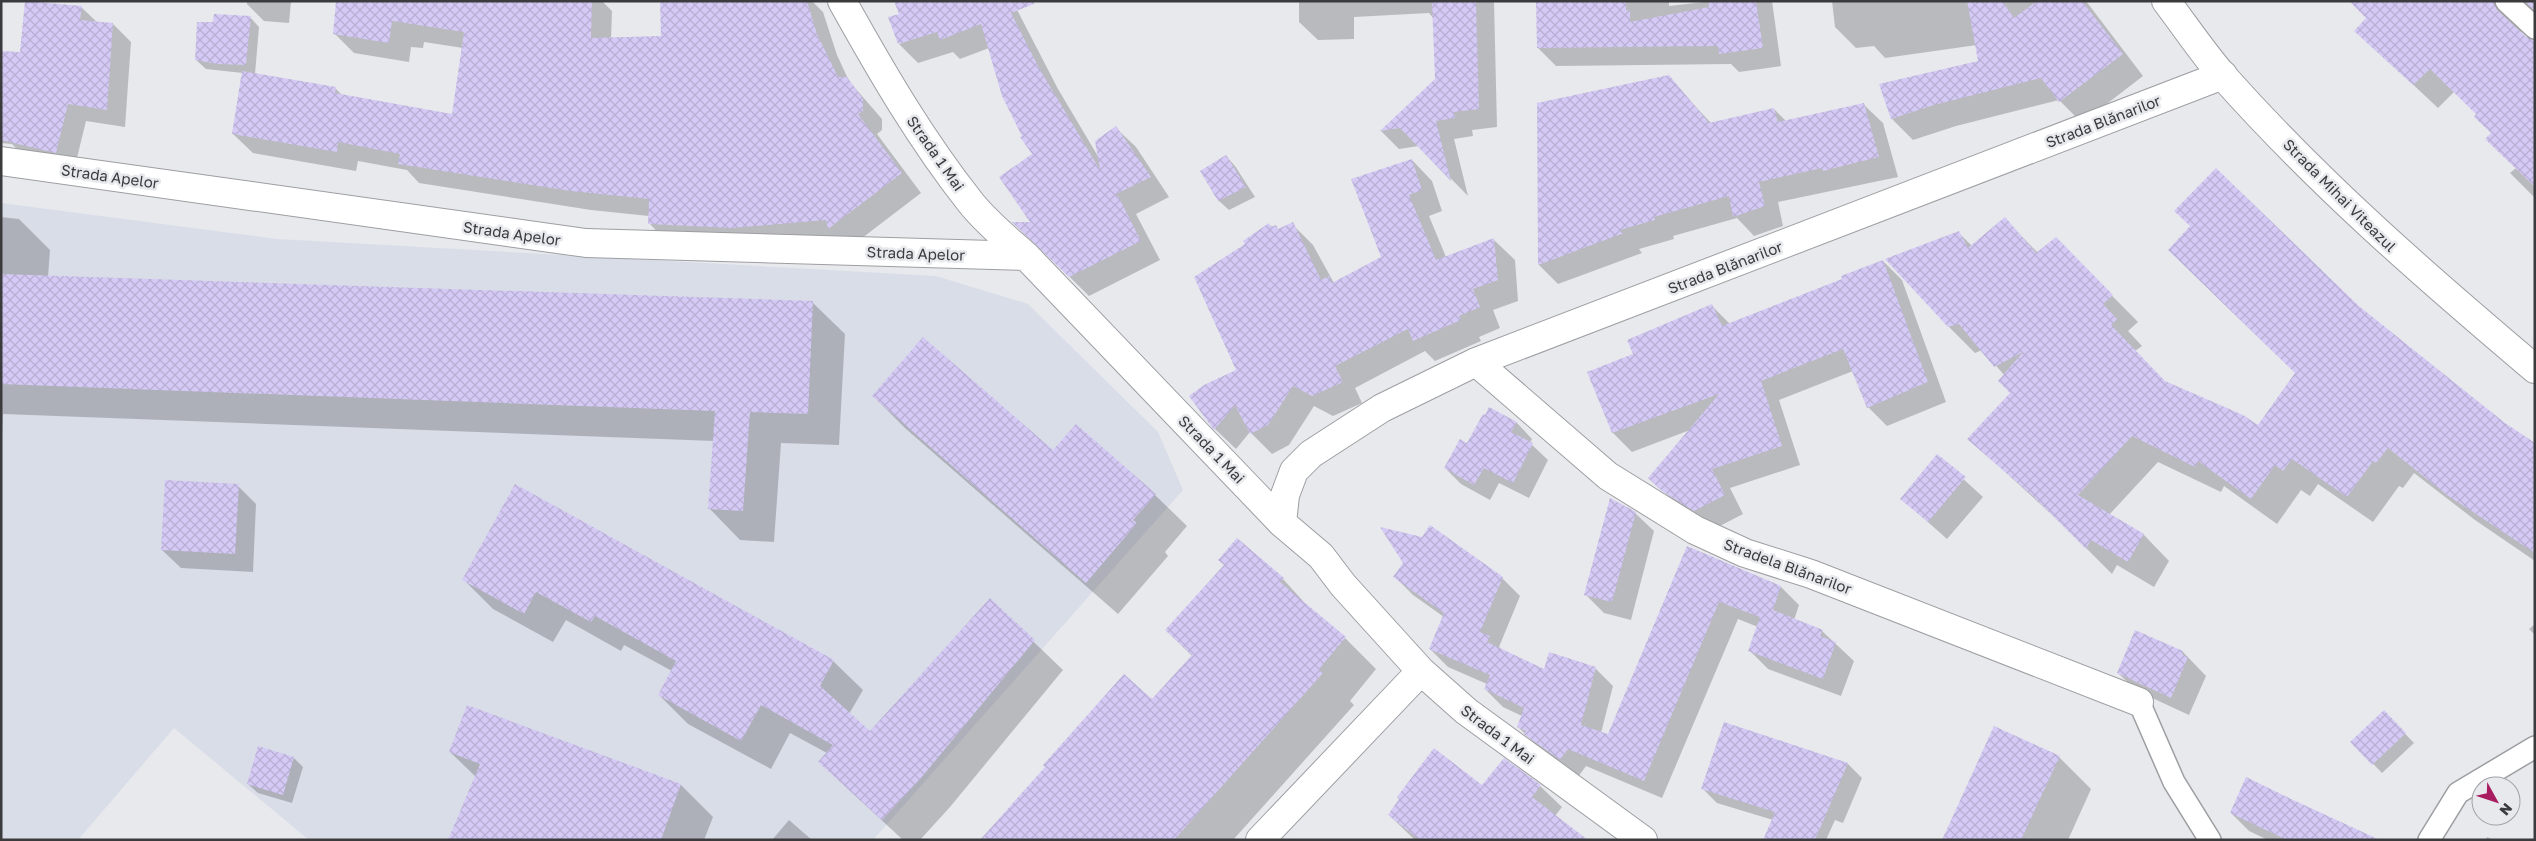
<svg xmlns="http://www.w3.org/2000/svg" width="2536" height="841" viewBox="0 0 2536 841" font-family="'Golos Text',sans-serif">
	<defs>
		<pattern id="building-cross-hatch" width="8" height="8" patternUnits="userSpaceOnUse" patternTransform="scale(1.25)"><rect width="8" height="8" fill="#d5caf5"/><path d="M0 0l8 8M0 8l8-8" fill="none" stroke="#b8aed3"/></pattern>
	</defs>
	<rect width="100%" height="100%" fill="#e7e9ed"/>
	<path fill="#d9dde8" d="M 1,203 L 277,239 L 936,276 L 1028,304 L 1158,432 L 1183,490 L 873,840 L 309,840 L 174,728 L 78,840 L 1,840 Z"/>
	<path fill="#0003" d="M 247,1 L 291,1 L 289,23 L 264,21 L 247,4 Z
		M 337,1 L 602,1 L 612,11 L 611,39 L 662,37 L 661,1 L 812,1 L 823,12 L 837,55 L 849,81 L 882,119 L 882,130 L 877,134 L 921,193 L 849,248 L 668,243 L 649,223 L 649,216 L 591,210 L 419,183 L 407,170 L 358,161 L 356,171 L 253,153 L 233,134 L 243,73 L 206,69 L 196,60 L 215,24 L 250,17 L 259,27 L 255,74 L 335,88 L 343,96 L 453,115 L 463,48 L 424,42 L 423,48 L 411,47 L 409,62 L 354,53 L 335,34 Z
		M 1299,1 L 1494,1 L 1497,127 L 1472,130 L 1473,136 L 1454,139 L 1468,196 L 1419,146 L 1399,149 L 1381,131 L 1436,80 L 1434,19 L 1429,13 L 1354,17 L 1354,39 L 1318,40 L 1299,22 Z
		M 1537,1 L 1669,1 L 1669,6 L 1713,1 L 1772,1 L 1781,66 L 1739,72 L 1731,64 L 1556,66 L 1538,48 Z
		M 1832,1 L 2086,1 L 2143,76 L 2082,123 L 2059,100 L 1956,126 L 1913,140 L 1892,119 L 1980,62 L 1977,45 L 1885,58 L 1874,46 L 1856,48 L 1835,27 Z
		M 2351,1 L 2535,1 L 2535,14 L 2517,23 L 2535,63 L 2535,198 L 2510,173 L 2516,168 L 2492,134 L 2478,115 L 2454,92 L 2438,108 L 2356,31 L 2367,18 Z
		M 1013,2 L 1058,89 L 1099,158 L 1116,128 L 1136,147 L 1169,197 L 1136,214 L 1160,260 L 1089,296 L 1015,223 L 1033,224 L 1033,154 L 1023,136 L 989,48 L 960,59 L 953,52 L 918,63 L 899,44 Z
		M 81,7 L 98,23 L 113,24 L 131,42 L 125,127 L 86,121 L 74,170 L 27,159 L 12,144 L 1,143 L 1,52 L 21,54 Z
		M 1668,77 L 1711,123 L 1774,109 L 1787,122 L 1863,104 L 1883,123 L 1898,177 L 1778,202 L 1783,226 L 1754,236 L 1737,218 L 1673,236 L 1674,239 L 1639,249 L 1642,253 L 1558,284 L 1539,265 L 1538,104 Z
		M 1226,156 L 1235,166 L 1255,197 L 1229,210 L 1219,201 L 1201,171 Z
		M 1412,160 L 1432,181 L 1442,211 L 1429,216 L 1446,257 L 1494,240 L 1515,260 L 1518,301 L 1493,310 L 1500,328 L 1479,337 L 1481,341 L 1435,361 L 1425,351 L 1355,388 L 1362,403 L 1333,416 L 1314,406 L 1289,445 L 1272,454 L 1250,432 L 1236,449 L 1215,429 L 1191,397 L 1238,371 L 1247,245 L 1269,225 L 1279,230 L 1292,224 L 1313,245 L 1334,283 L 1382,257 Z
		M 1,217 L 19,219 L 50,250 L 48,277 L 813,303 L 845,334 L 839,445 L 781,443 L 774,542 L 740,540 L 709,508 L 714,441 L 3,414 L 1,455 Z
		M 2005,219 L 2038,253 L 2056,239 L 2138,322 L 2128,331 L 2142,346 L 2135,351 L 2166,383 L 2258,426 L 2359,308 L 2504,424 L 2535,444 L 2535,561 L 2475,520 L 2414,473 L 2403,488 L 2399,486 L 2373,522 L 2318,484 L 2310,496 L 2301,490 L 2277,524 L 2224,486 L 2221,492 L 2158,462 L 2109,515 L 2144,535 L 2169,561 L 2154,587 L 2117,565 L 2112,574 L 2061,523 L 1969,439 L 2011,393 L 2005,376 L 1982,350 L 1975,353 L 1949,327 L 1958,232 L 1972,246 Z
		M 1883,261 L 1902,280 L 1946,402 L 1887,426 L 1868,407 L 1853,371 L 1779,400 L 1800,465 L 1730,488 L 1743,514 L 1714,529 L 1683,510 L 1650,478 L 1690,430 L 1632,452 L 1613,433 L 1635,355 L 1712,306 L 1730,324 L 1844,280 Z
		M 873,396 L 1053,452 L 1076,426 L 1155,495 L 1187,526 L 1165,552 L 1168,556 L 1118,614 L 905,428 Z
		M 1490,408 L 1517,423 L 1532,439 L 1530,443 L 1548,460 L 1529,498 L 1499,483 L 1490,500 L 1461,484 L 1445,468 L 1467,444 Z
		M 1938,456 L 1983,497 L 1947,539 L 1902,499 Z
		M 238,486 L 256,504 L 253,572 L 181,568 L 162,550 Z
		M 516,486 L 833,661 L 863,690 L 849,714 L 870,733 L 990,600 L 1063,670 L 950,807 L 920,840 L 903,840 L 819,762 L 827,753 L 790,733 L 771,769 L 688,724 L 659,695 L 672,671 L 624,645 L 621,651 L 566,620 L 553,642 L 493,609 L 464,580 Z
		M 1635,513 L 1654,531 L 1631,620 L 1604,613 L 1586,595 Z
		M 1237,540 L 1283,579 L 1313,612 L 1345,638 L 1376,669 L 1350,701 L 1354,705 L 1233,840 L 993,840 L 1152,701 L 1192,656 L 1166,630 L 1225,565 Z
		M 1687,548 L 1781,587 L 1799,605 L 1794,620 L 1822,631 L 1854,661 L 1841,696 L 1768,669 L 1750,651 L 1758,627 L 1738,619 L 1662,798 L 1586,766 L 1578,777 L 1544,752 L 1518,727 L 1522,716 L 1503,707 L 1485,689 L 1487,684 L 1448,667 L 1430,649 L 1444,617 L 1413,595 L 1395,577 L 1502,578 L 1520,596 L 1499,647 L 1505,652 L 1544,671 L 1595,668 L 1613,686 L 1601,733 L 1609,735 Z
		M 2535,624 L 2535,635 L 2529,629 Z
		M 2136,632 L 2183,652 L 2206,676 L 2189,715 L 2137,691 L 2118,673 Z
		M 468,707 L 681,785 L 713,817 L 704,840 L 449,840 L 476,777 L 450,752 Z
		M 2384,712 L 2414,743 L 2382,773 L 2352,742 Z
		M 1725,724 L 1848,764 L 1862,778 L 1843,823 L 1835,820 L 1826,840 L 1764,840 L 1773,820 L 1717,803 L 1703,789 Z
		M 2059,757 L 2091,789 L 2068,840 L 1944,840 Z
		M 294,758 L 303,767 L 292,803 L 258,793 L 248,784 Z
		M 1504,760 L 1540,786 L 1562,807 L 1555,816 L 1581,840 L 1415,840 L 1389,815 L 1483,787 Z
		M 2231,813 L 2365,840 L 2268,840 L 2249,831 Z
		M 789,820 L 812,840 L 772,840 Z
		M 2487,837 L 2494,840 L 2486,840 Z"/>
	<path fill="url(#building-cross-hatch)" d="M 25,1 L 82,6 L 80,20 L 113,23 L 107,110 L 68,104 L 56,153 L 1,140 L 1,51 L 20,52 Z
		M 336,1 L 592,1 L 591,38 L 661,36 L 660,1 L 807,1 L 817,34 L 838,77 L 847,77 L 863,99 L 863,111 L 858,114 L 902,173 L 828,229 L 826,220 L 732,228 L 648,224 L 649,199 L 571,191 L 398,164 L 400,154 L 338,142 L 337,152 L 232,134 L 242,71 L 336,87 L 335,93 L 452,114 L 464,32 L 392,21 L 389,43 L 333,34 Z
		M 894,1 L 1034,1 L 1034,4 L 1011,13 L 1039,68 L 1100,170 L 1095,141 L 1116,126 L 1151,177 L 1114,195 L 1118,196 L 1141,241 L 1069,277 L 1012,222 L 1030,222 L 999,177 L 1032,154 L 1020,137 L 1022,136 L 1002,96 L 981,24 L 940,40 L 937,32 L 898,44 L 888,17 L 899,14 Z
		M 1432,1 L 1476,1 L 1479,109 L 1454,112 L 1455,118 L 1436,121 L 1451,181 L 1400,128 L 1380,131 L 1435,79 Z
		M 1536,1 L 1626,1 L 1626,10 L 1630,11 L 1630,22 L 1709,7 L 1709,1 L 1756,1 L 1763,48 L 1719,54 L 1718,46 L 1537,48 Z
		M 1967,1 L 2002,1 L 2014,18 L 2037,1 L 2082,1 L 2123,54 L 2059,102 L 2041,78 L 1934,105 L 1891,119 L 1879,84 L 1978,61 Z
		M 2349,1 L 2494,1 L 2497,10 L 2526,37 L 2535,40 L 2535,187 L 2485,139 L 2491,133 L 2474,117 L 2476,114 L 2430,69 L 2413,85 L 2354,31 L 2366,18 Z
		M 2525,1 L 2535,1 L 2535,11 Z
		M 214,14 L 251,16 L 246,65 L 217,64 L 195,60 L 197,22 L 213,22 Z
		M 1669,75 L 1709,123 L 1774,108 L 1778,122 L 1864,103 L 1879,157 L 1823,171 L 1822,168 L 1759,182 L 1765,206 L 1733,217 L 1729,196 L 1654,217 L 1655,220 L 1620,230 L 1624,233 L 1538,265 L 1537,103 Z
		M 1226,155 L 1246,187 L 1218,201 L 1200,171 Z
		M 1412,159 L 1422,190 L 1409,195 L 1436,260 L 1494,238 L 1498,280 L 1473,289 L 1480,307 L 1459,316 L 1461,320 L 1413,341 L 1408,329 L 1335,366 L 1343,382 L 1312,396 L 1293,386 L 1268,425 L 1250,434 L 1235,405 L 1214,430 L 1189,396 L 1204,385 L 1236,370 L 1194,277 L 1245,244 L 1243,241 L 1269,223 L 1271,227 L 1276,225 L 1278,229 L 1293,222 L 1321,280 L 1329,276 L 1332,283 L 1381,257 L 1351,179 Z
		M 2216,168 L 2360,307 L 2505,423 L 2535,443 L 2535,553 L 2447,495 L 2388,448 L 2376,463 L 2373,461 L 2347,497 L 2292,459 L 2283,471 L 2275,465 L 2251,499 L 2198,461 L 2195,467 L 2132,436 L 2078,495 L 2144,534 L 2128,562 L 2091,540 L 2086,549 L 2034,497 L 1967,439 L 2010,393 L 1998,381 L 2023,352 L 1994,367 L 1959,324 L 1948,327 L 1885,259 L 1959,231 L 1968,248 L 2005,217 L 2036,253 L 2056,237 L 2113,295 L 2103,304 L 2117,319 L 2111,325 L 2165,381 L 2243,415 L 2258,425 L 2295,373 L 2168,250 L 2190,226 L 2174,211 Z
		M 1883,260 L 1928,382 L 1867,408 L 1843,349 L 1761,381 L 1782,446 L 1712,469 L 1725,495 L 1694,511 L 1662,491 L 1648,478 L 1719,394 L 1612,433 L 1587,372 L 1633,354 L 1627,340 L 1712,304 L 1722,326 L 1842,279 L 1841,276 Z
		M 1,274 L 813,301 L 808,414 L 750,412 L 743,511 L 708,509 L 715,411 L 1,384 Z
		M 923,337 L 1053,450 L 1076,424 L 1156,494 L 1133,520 L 1137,523 L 1086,583 L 872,396 Z
		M 1489,407 L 1517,422 L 1511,432 L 1533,443 L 1513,483 L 1484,468 L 1474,485 L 1444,468 L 1460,439 L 1467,443 L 1483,414 L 1485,415 Z
		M 1937,454 L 1966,477 L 1928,522 L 1900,499 Z
		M 165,480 L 239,484 L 235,554 L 161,550 Z
		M 515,484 L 834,660 L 820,686 L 870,731 L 990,598 L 1035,640 L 921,778 L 882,820 L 818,762 L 833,745 L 761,705 L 741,741 L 658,695 L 676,661 L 595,616 L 591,622 L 536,592 L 524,614 L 462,580 Z
		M 1610,498 L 1636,512 L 1612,602 L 1584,595 Z
		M 1430,525 L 1503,577 L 1480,632 L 1490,636 L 1487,642 L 1544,669 L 1549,652 L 1596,667 L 1581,725 L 1608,734 L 1687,546 L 1781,586 L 1773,610 L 1823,630 L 1820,636 L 1836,642 L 1823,679 L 1748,651 L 1760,617 L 1719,602 L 1644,781 L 1568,749 L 1560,760 L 1524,734 L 1526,731 L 1517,727 L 1524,708 L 1484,689 L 1490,675 L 1429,649 L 1444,613 L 1393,577 L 1403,563 L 1380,527 L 1422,537 Z
		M 1237,538 L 1284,578 L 1280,582 L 1346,637 L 1319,669 L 1323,673 L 1174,840 L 980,840 L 1045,767 L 1043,765 L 1124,674 L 1152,699 L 1192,655 L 1165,630 L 1224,565 L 1218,560 Z
		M 2135,630 L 2183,651 L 2182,654 L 2188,657 L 2171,698 L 2117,673 Z
		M 467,705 L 681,784 L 661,840 L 448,840 L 480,764 L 449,752 Z
		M 2384,710 L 2406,733 L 2372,765 L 2350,742 Z
		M 1724,722 L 1848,763 L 1815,840 L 1763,840 L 1775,812 L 1701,789 Z
		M 1994,726 L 2060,756 L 2038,803 L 2021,840 L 1942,840 Z
		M 258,746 L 294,757 L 283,795 L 247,784 Z
		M 1434,748 L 1482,785 L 1504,758 L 1541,785 L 1532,797 L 1588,840 L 1420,840 L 1388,815 L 1399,799 L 1397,797 Z
		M 2246,777 L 2291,799 L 2380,840 L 2287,840 L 2230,813 Z"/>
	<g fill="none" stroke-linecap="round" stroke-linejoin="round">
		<g stroke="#9d9ea2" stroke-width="24">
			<path id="lane" d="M 2506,1 L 2535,28
				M 2139,702 L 2174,782 L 2210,840
				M 2429,840 L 2458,793 L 2535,747"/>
		</g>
		<g stroke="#9d9ea2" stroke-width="30">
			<path id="street" d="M 842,1 C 881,71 921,140 971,203 C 987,223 1007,239 1026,256 L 1282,523 L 1321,556 L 1343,585 L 1421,671 L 1466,711 L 1643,840
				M 1,161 L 586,243 L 1026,256
				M 1476,362 L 1608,476 L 1695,530 L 1745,553 L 1811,574 L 2139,702
				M 1282,523 L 1285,495 L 1294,471 L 1311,454 L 1382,408 L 1476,362 L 2223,75
				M 1260,840 L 1421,671"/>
		</g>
		<g stroke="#9d9ea2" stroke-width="30">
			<path id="secondary" d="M 2166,1 C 2185,26 2203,53 2223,76 C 2319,184 2425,276 2535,369"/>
		</g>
		<use href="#lane" stroke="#fff" stroke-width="21"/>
		<use href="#street" stroke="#fff" stroke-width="28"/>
		<use href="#secondary" stroke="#fff" stroke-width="28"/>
	</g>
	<g text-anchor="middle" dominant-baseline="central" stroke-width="5" stroke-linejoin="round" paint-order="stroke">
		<g font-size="15" fill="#3b3b3d" stroke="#e7e9ed">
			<text transform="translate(2103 121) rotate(-21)">Strada Blănarilor</text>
			<text transform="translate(936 153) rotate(55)">Strada 1 Mai</text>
			<text transform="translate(110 176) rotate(8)">Strada Apelor</text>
			<text transform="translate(2340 195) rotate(45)">Strada Mihai Viteazul</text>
			<text transform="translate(512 233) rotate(8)">Strada Apelor</text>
			<text transform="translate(916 253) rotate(2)">Strada Apelor</text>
			<text transform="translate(1725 267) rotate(-21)">Strada Blănarilor</text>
			<text transform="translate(1212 449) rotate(46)">Strada 1 Mai</text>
			<text transform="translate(1788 566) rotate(20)">Stradela Blănarilor</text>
			<text transform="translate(1498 734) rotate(37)">Strada 1 Mai</text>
		</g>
	</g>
	<rect width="2536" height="841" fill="none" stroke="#3b3b3d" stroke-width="5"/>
	<g transform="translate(2496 801) rotate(130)"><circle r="24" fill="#e7e9ed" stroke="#a2a3a7"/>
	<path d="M0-4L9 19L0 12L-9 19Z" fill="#a81d5f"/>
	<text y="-8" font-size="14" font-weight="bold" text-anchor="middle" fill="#3b3b3d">N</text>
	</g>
</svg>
